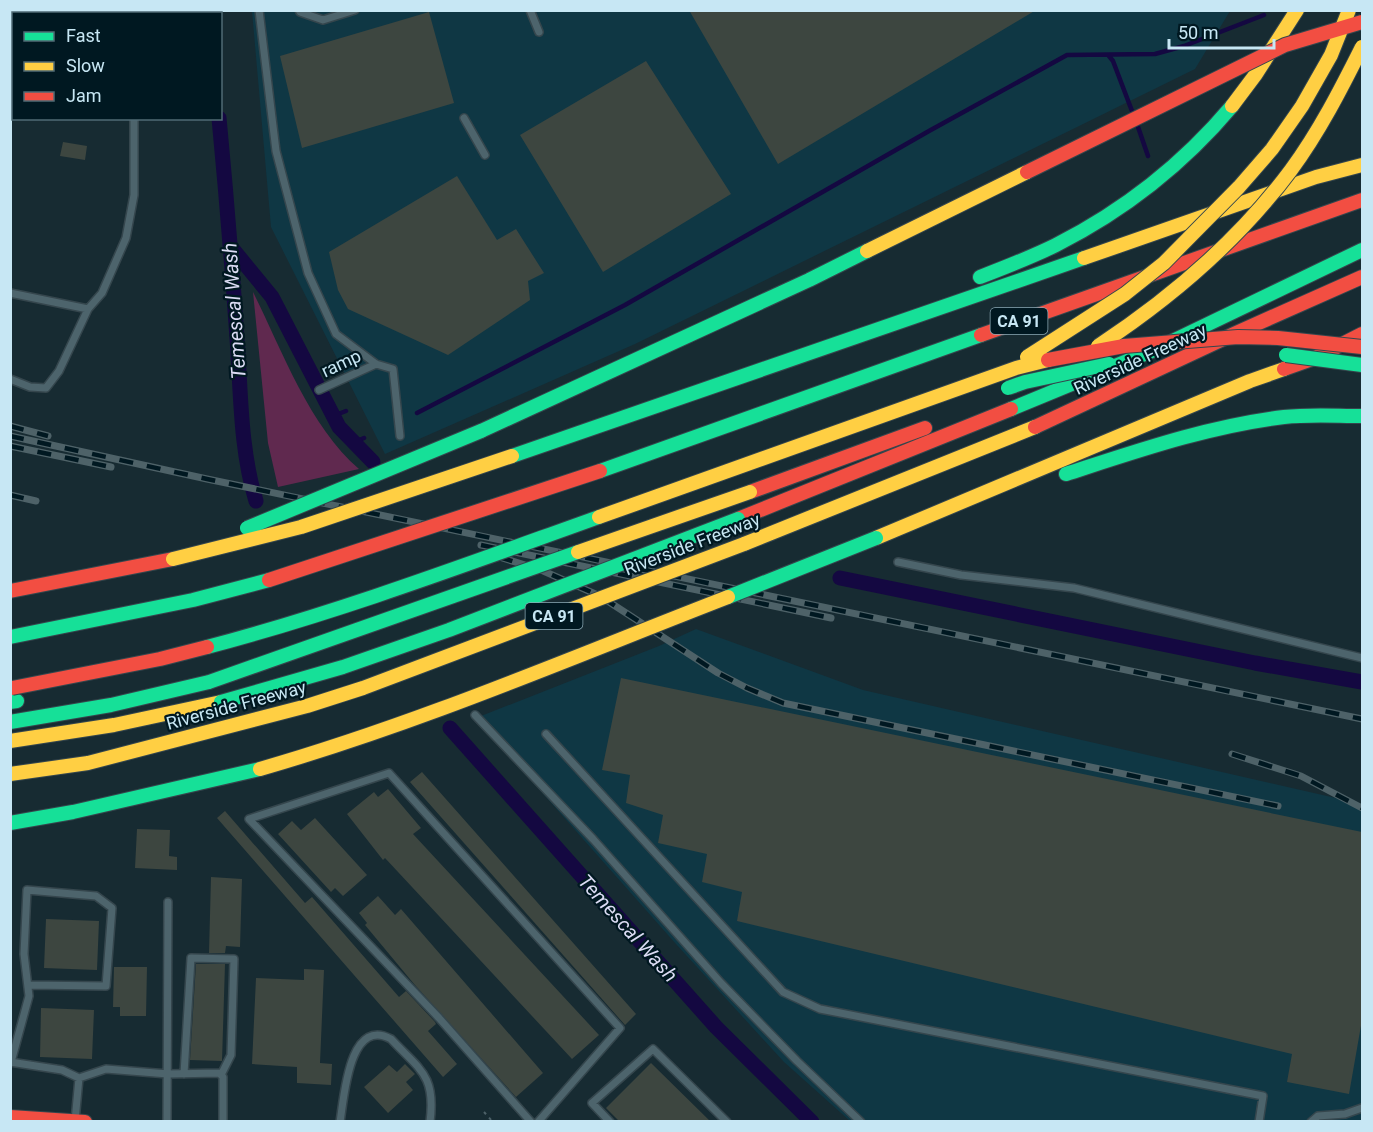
<svg xmlns="http://www.w3.org/2000/svg" width="1373" height="1132" viewBox="0 0 1373 1132" font-family="Roboto,sans-serif">
	<rect width="100%" height="100%" fill="#172b32"/>
	<path fill="#0f3744" d="M 252,11 L 1230,11 L 1195,69 L 635,344 L 385,454 L 271,227 Z
		M 696,629 L 863,690 L 1362,804 L 1362,1121 L 850,1121 L 784,1062 L 676,944 L 476,718 L 659,646 Z"/>
	<path fill="#60294f" d="M 253,292 C 282,350 309,426 359,469 L 278,487 L 268,443 Z"/>
	<g fill="none" stroke-linecap="round" stroke-linejoin="round">
		<path stroke="#140841" stroke-width="4.5" d="M 1109,56 L 1113,61 L 1132,111
			M 1137,124 L 1148,156
			M 417,413 L 625,305 L 929,131 L 1067,55 L 1155,54 L 1184,46 L 1264,15
			M 333,416 L 346,411
			M 353,443 L 364,438"/>
		<path stroke="#140841" stroke-width="15" d="M 209,10 L 209,14
			M 219,118 C 226,192 232,265 237,338 C 241,393 240,449 256,501
			M 231,247 L 272,297 L 339,427 L 373,462
			M 840,578 L 1255,663 L 1362,682
			M 450,728 L 716,1027 L 812,1122"/>
	</g>
	<path fill="#3d4640" d="M 689,10 L 1036,10 L 778,164 Z
		M 429,12 L 454,103 L 302,148 L 280,56 Z
		M 646,61 L 731,194 L 603,272 L 520,135 Z
		M 63,142 L 87,146 L 85,160 L 60,156 Z
		M 457,176 L 497,240 L 516,229 L 544,273 L 528,281 L 530,300 L 448,355 L 348,309 L 338,290 L 329,252 Z
		M 621,678 L 1362,832 L 1362,1020 L 1349,1094 L 1287,1082 L 1292,1054 L 737,921 L 742,892 L 702,882 L 707,854 L 658,843 L 663,815 L 626,803 L 630,775 L 602,770 Z
		M 422,772 L 636,1014 L 625,1025 L 410,782 Z
		M 388,789 L 421,828 L 413,834 L 599,1035 L 572,1059 L 385,858 L 383,860 L 347,814 L 374,792 L 378,797 Z
		M 225,811 L 305,903 L 312,897 L 399,997 L 406,991 L 435,1022 L 436,1024 L 428,1031 L 457,1064 L 443,1077 L 217,818 Z
		M 315,818 L 367,875 L 343,896 L 335,888 L 331,892 L 278,834 L 292,821 L 301,830 Z
		M 137,829 L 170,830 L 169,856 L 177,857 L 177,870 L 135,868 Z
		M 211,877 L 242,879 L 240,947 L 226,946 L 225,953 L 209,953 Z
		M 378,896 L 395,915 L 401,909 L 543,1073 L 516,1097 L 414,984 L 365,925 L 367,923 L 359,913 Z
		M 46,919 L 99,921 L 97,970 L 44,968 Z
		M 196,964 L 225,964 L 222,1061 L 190,1060 Z
		M 114,967 L 147,967 L 146,1016 L 120,1016 L 120,1007 L 113,1007 Z
		M 304,969 L 324,970 L 320,1063 L 332,1064 L 331,1085 L 297,1083 L 297,1067 L 252,1064 L 256,978 L 304,980 Z
		M 41,1008 L 94,1010 L 92,1059 L 40,1057 Z
		M 651,1063 L 711,1122 L 620,1122 L 606,1108 Z
		M 405,1064 L 415,1074 L 406,1082 L 413,1090 L 388,1113 L 364,1087 L 389,1065 L 397,1072 Z"/>
	<g fill="none" stroke-linecap="round" stroke-linejoin="round">
		<g stroke="#35464d" stroke-width="10">
			<path id="lane" d="M 125,10 L 125,14
				M 259,10 L 276,151 L 308,273 L 336,334 L 376,364 L 393,369 L 400,436
				M 299,10 L 300,12 L 323,20 L 355,10
				M 530,10 L 539,32
				M 31,14 L 35,10
				M 10,24 L 14,24
				M 464,118 L 485,155
				M 10,293 L 88,309 L 102,293 L 126,238 L 134,195 L 134,118
				M 10,379 L 30,387 L 46,388 L 59,371 L 88,309
				M 319,390 L 376,364
				M 898,562 L 961,575 L 1074,588 L 1362,658
				M 475,715 L 593,839 L 721,983 L 797,1061 L 861,1122
				M 546,734 L 783,992 L 820,1009 L 1263,1096 L 1259,1122
				M 10,1062 L 62,1070 L 79,1078
				M 11,1062 L 29,996 L 24,954 L 27,890 L 96,896 L 112,908 L 106,986 L 28,985
				M 184,1074 L 191,958 L 234,959 L 231,1055 L 221,1075
				M 75,1121 L 79,1078 L 106,1069 L 168,1074 L 220,1073 L 223,1077 L 223,1122
				M 167,1122 L 168,902
				M 340,1122 C 344,1098 349,1016 391,1039 C 420,1070 436,1075 430,1122
				M 531,1122 L 439,1018 L 249,819 L 389,773 L 620,1028 L 538,1122
				M 610,1122 L 592,1103 L 653,1049 L 727,1122
				M 1311,1122 L 1318,1116 L 1345,1114 L 1362,1108"/>
		</g>
		<g stroke="#35464d" stroke-width="16">
			<path id="fast" d="M 980,277 C 1006,267 1032,257 1056,245 C 1123,211 1184,163 1232,106
				M 1011,409 L 1154,350 L 1362,250
				M 481,431 L 809,280 L 867,251
				M 512,456 L 1084,258
				M 600,471 L 981,335
				M 1066,474 C 1137,451 1209,426 1284,417 C 1310,414 1336,416 1362,416
				M 10,637 L 193,600 L 269,580
				M 10,702 L 17,701
				M 10,722 L 111,705 L 209,682
				M 10,823 L 73,812 L 260,769"/>
		</g>
		<g stroke="#35464d" stroke-width="16">
			<path id="slow" d="M 1232,106 L 1256,74 L 1297,10
				M 867,251 L 1027,172
				M 1084,258 L 1316,177 L 1362,165
				M 876,538 L 1250,381 L 1284,369
				M 744,544 L 1035,427
				M 10,741 L 114,725 L 221,702
				M 10,774 L 88,763 L 307,706 L 363,688"/>
		</g>
		<g stroke="#35464d" stroke-width="16">
			<path id="jam" d="M 981,335 L 1362,200
				M 1284,369 L 1315,358 L 1362,334
				M 1035,427 L 1236,333 L 1362,277
				M 750,492 L 925,428
				M 738,519 L 1011,409
				M 10,591 L 173,559
				M 10,1117 L 85,1122"/>
		</g>
		<path stroke="#4d6168" stroke-width="2" stroke-dasharray="3 4.5" stroke-linecap="butt" d="M 484,1112 L 493,1122"/>
		<use href="#lane" stroke="#4d646c" stroke-width="7"/>
		<use href="#fast" stroke="#16e098" stroke-width="14"/>
		<use href="#slow" stroke="#ffcf43" stroke-width="14"/>
		<use href="#jam" stroke="#f24e42" stroke-width="14"/>
		<g stroke="#4e6268" stroke-width="7">
			<path id="rail" d="M 10,426 L 48,436
				M 10,436 L 207,479 L 1362,719
				M 10,446 L 111,467
				M 10,495 L 36,501
				M 481,545 L 831,618
				M 499,557 L 541,570 L 600,596 L 718,673 L 747,688 L 783,703 L 1278,806
				M 1232,754 L 1301,776 L 1362,808"/>
		</g>
		<use href="#rail" stroke="#001821" stroke-width="4.5" stroke-dasharray="14" stroke-linecap="butt"/>
		<g stroke="#35464d" stroke-width="16" stroke-linecap="butt">
			<path id="fast-bridge" d="M 1286,355 L 1362,365
				M 1008,388 L 1025,382 L 1109,364
				M 247,528 L 481,431
				M 728,597 L 876,538
				M 207,647 C 340,612 470,563 599,517
				M 209,682 L 578,552
				M 221,702 L 343,667 L 449,630 L 738,519"/>
		</g>
		<g stroke="#35464d" stroke-width="16" stroke-linecap="butt">
			<path id="slow-bridge" d="M 1098,346 C 1171,298 1238,241 1291,170 C 1319,132 1341,89 1362,47
				M 1027,357 L 1125,294 L 1164,263 L 1239,187 L 1272,149 L 1302,106 L 1331,55 L 1349,10
				M 599,517 L 1016,368 L 1048,360
				M 578,552 L 750,492
				M 173,559 L 301,527 L 512,456
				M 363,688 L 744,544
				M 260,769 C 420,723 573,657 728,597"/>
		</g>
		<g stroke="#35464d" stroke-width="16" stroke-linecap="butt">
			<path id="jam-bridge" d="M 1027,172 L 1285,45 L 1362,22
				M 1048,360 L 1124,346 L 1238,337 L 1278,338 L 1362,347
				M 269,580 L 600,471
				M 12,688 L 160,659 L 207,647"/>
		</g>
		<use href="#fast-bridge" stroke="#16e098" stroke-width="14"/>
		<use href="#slow-bridge" stroke="#ffcf43" stroke-width="14"/>
		<use href="#jam-bridge" stroke="#f24e42" stroke-width="14"/>
	</g>
	<g text-anchor="middle" dominant-baseline="central" stroke-width="4.5" stroke-linejoin="round" paint-order="stroke">
		<g fill="#001821" stroke="#8ba9b5" stroke-width="1.5">
			<rect x="990.5" y="308" width="57" height="26" rx="4.5"/>
			<rect x="525.5" y="603" width="57" height="26" rx="4.5"/>
		</g>
		<g font-size="16" font-weight="bold" fill="#c7e7f4">
			<text x="1019" y="321">CA 91</text>
			<text x="554" y="616">CA 91</text>
		</g>
		<g font-size="18" fill="#c7e7f4" stroke="#001821">
			<text transform="translate(1140 359) rotate(-25)">Riverside Freeway</text>
			<text transform="translate(341 363) rotate(-25)">ramp</text>
			<text transform="translate(692 544) rotate(-21)">Riverside Freeway</text>
			<text transform="translate(236 705) rotate(-15)">Riverside Freeway</text>
		</g>
		<g font-size="20" font-style="italic" fill="#dbdcf4" stroke="#001821">
			<text transform="translate(234 311) rotate(-94)">Temescal Wash</text>
			<text transform="translate(628 928) rotate(48)">Temescal Wash</text>
		</g>
	</g>
	<rect width="1373" height="1132" fill="none" stroke="#c7e7f4" stroke-width="24"/>
	<rect x="12" y="12" width="210" height="108" fill="#001821" stroke="#506b75" stroke-width="1.5"/>
	<rect x="24" y="32" width="30" height="9" fill="#16e098" stroke="#506b75" stroke-width="1.5"/>
	<text x="66" y="42" font-size="18" fill="#c7e7f4">Fast</text>
	<rect x="24" y="62" width="30" height="9" fill="#ffcf43" stroke="#506b75" stroke-width="1.5"/>
	<text x="66" y="72" font-size="18" fill="#c7e7f4">Slow</text>
	<rect x="24" y="92" width="30" height="9" fill="#f24e42" stroke="#506b75" stroke-width="1.5"/>
	<text x="66" y="102" font-size="18" fill="#c7e7f4">Jam</text>
	<path d="M1169 39v9h105v-9" fill="none" stroke="#c7e7f4" stroke-width="3"/>
	<text x="1178" y="39" font-size="18" fill="#c7e7f4" stroke="#001821" stroke-width="4.5" paint-order="stroke">50 m</text>
</svg>
